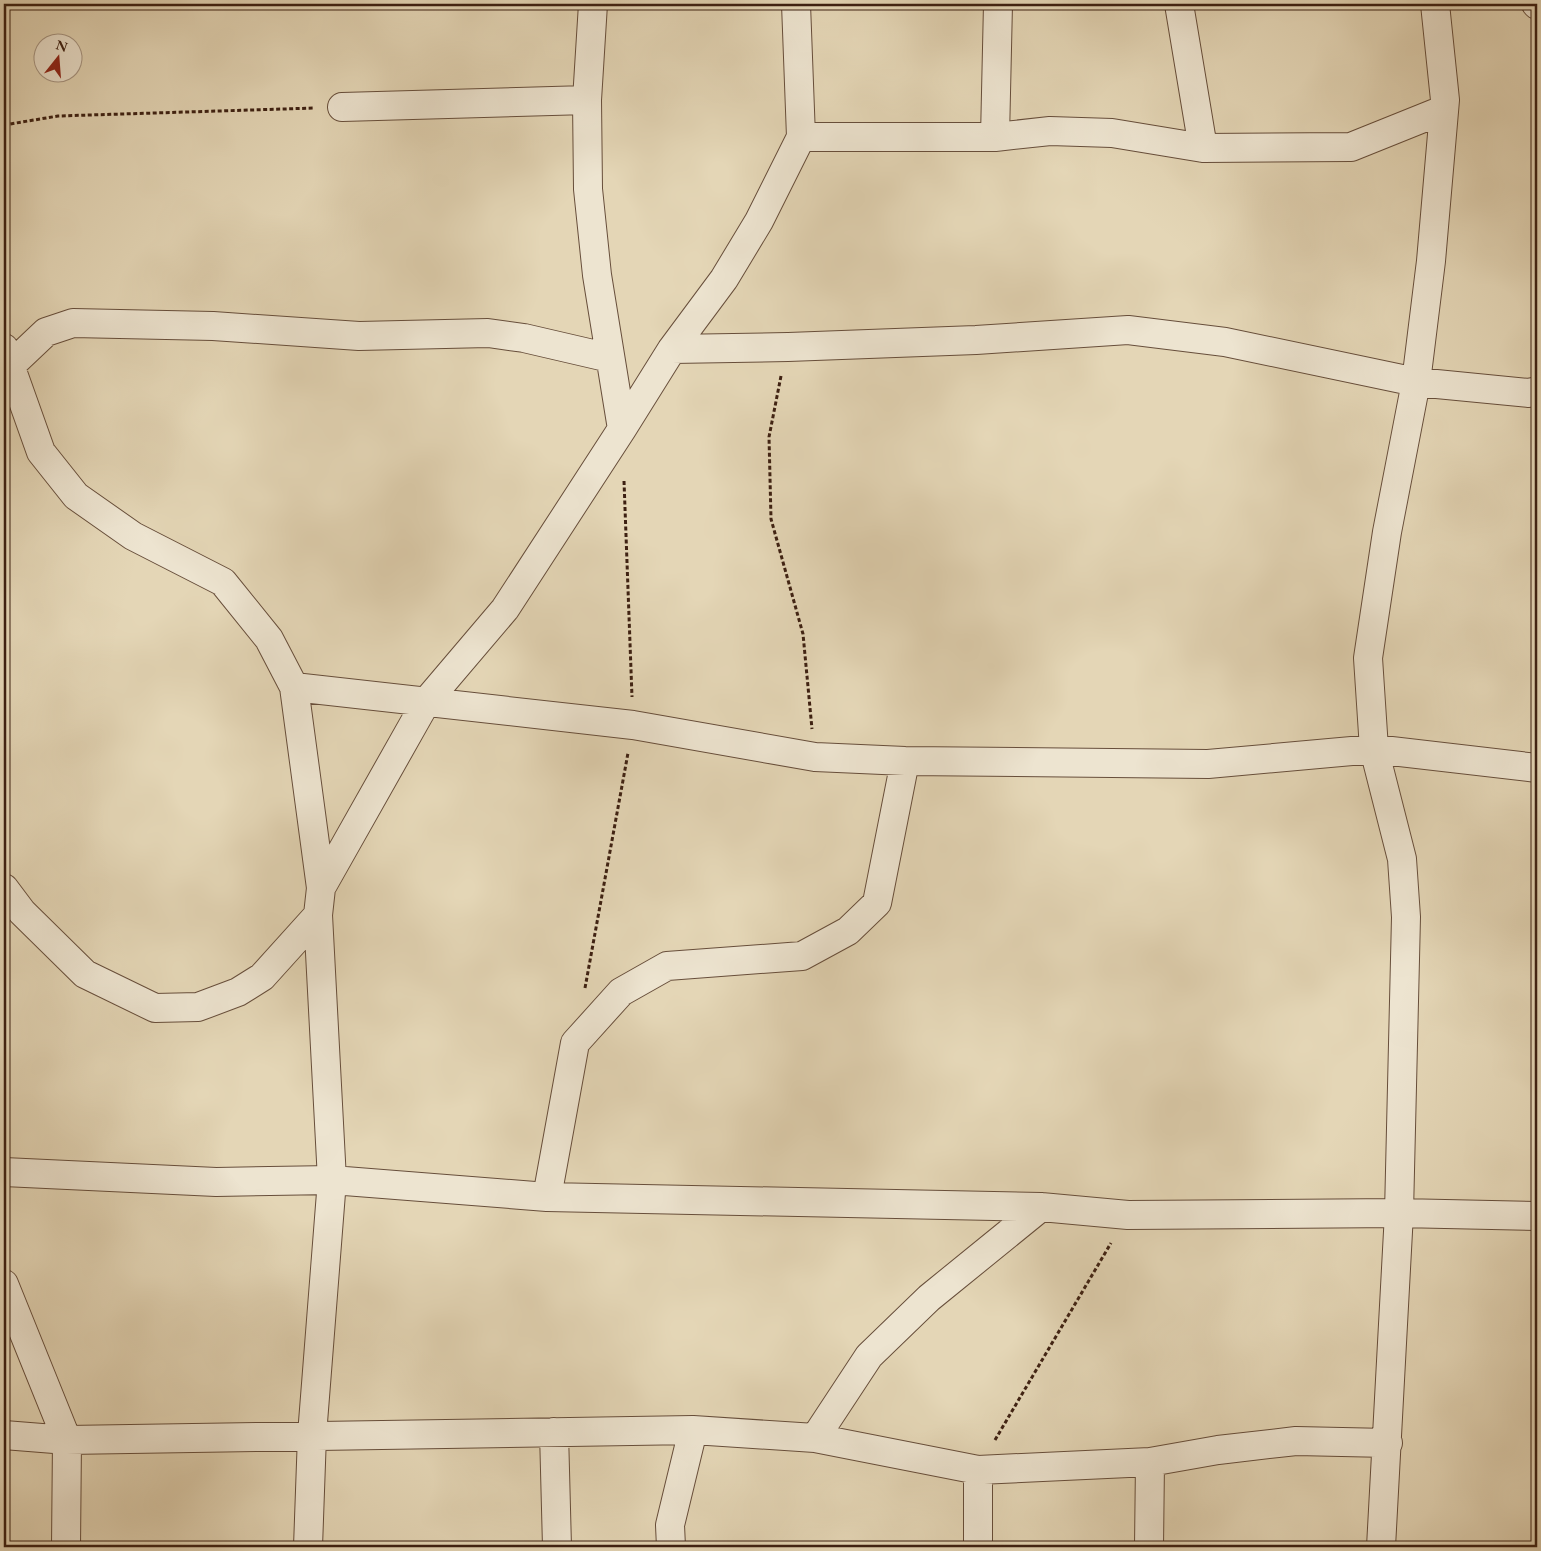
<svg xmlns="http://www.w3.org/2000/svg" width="1541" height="1551" viewBox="0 0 1541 1551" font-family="'EB Garamond',serif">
	<rect width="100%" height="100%" fill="#e4d6b6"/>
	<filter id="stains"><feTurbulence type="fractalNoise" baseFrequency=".004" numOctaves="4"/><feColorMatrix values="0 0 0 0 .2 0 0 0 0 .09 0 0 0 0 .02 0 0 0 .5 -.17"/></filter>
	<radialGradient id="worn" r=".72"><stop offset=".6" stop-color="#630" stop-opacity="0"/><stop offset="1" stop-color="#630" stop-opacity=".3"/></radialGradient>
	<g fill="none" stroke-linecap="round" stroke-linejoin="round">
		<g stroke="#674e3b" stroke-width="30">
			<path id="street" d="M 1179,4 L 1203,148
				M 1536,4 L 1537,5
				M 587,100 L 593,4
				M 342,107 L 587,100 L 588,189 L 597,275 L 622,429
				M 801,137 L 995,137 L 1050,131 L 1112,133 L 1203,148 L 1351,147 L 1443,110
				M 995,137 L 998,4
				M 4,348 L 41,452 L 76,496 L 133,536 L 223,582 L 269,639 L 294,687 L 321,888
				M 672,349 L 788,347 L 976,340 L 1128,330 L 1225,342 L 1416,382 L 1529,393 L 1537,391
				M 4,375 L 9,367 L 46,332 L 73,323 L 213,326 L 359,336 L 488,333 L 524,338 L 610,358
				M 294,687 L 633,725 L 815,757 L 905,761 L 1208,764 L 1374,749 L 1537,768
				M 4,888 L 22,912 L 85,974 L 155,1008 L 198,1007 L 238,992 L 262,977 L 318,915
				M 4,1172 L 216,1182 L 332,1180 L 547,1197 L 1041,1207 L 1128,1215 L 1399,1213 L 1537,1216
				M 547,1197 L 575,1043 L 621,992 L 667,966 L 802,956 L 848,931 L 877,903 L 905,761
				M 4,1284 L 67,1440 L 66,1547
				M 554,1432 L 557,1547
				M 4,1435 L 67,1440 L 693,1430 L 815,1438 L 869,1356 L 929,1298 L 1041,1207
				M 815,1438 L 978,1470 L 1150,1462 L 1218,1450 L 1296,1441 L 1388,1443
				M 308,1547 L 312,1435 L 332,1180 L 318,915 L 321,888 L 426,702 L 505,609 L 622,429 L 672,349 L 724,279 L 759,221 L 801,137 L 796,4
				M 671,1547 L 670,1525 L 693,1430
				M 978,1547 L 978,1470
				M 1149,1547 L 1150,1462
				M 1381,1547 L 1399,1213 L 1406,917 L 1402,859 L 1374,749 L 1368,658 L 1387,532 L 1416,382 L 1431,261 L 1445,100 L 1435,4"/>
		</g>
		<path stroke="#3d2012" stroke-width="3" stroke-dasharray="4 2.5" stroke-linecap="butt" d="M 4,125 L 58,116 L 315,108
			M 781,376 L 769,437 L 771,519 L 803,634 L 812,729
			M 624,481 L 632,697
			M 585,988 L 628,753
			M 995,1440 L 1111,1243"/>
		<use href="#street" stroke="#ede4d0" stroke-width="28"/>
	</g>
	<rect width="1541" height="1551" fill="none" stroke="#e4d6b6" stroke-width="20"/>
	<rect x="5" y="5" width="1531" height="1541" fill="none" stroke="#3d2012" stroke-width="2.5"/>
	<rect x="10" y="10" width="1521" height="1531" fill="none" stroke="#3d2012"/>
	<g transform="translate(58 58) rotate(17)"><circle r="24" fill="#ede4d0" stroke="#a79684"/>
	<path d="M0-4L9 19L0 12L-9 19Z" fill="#8f2418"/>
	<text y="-8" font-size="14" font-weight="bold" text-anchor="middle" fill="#3d2012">N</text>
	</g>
	<rect width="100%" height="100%" filter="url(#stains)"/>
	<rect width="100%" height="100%" fill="url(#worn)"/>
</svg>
